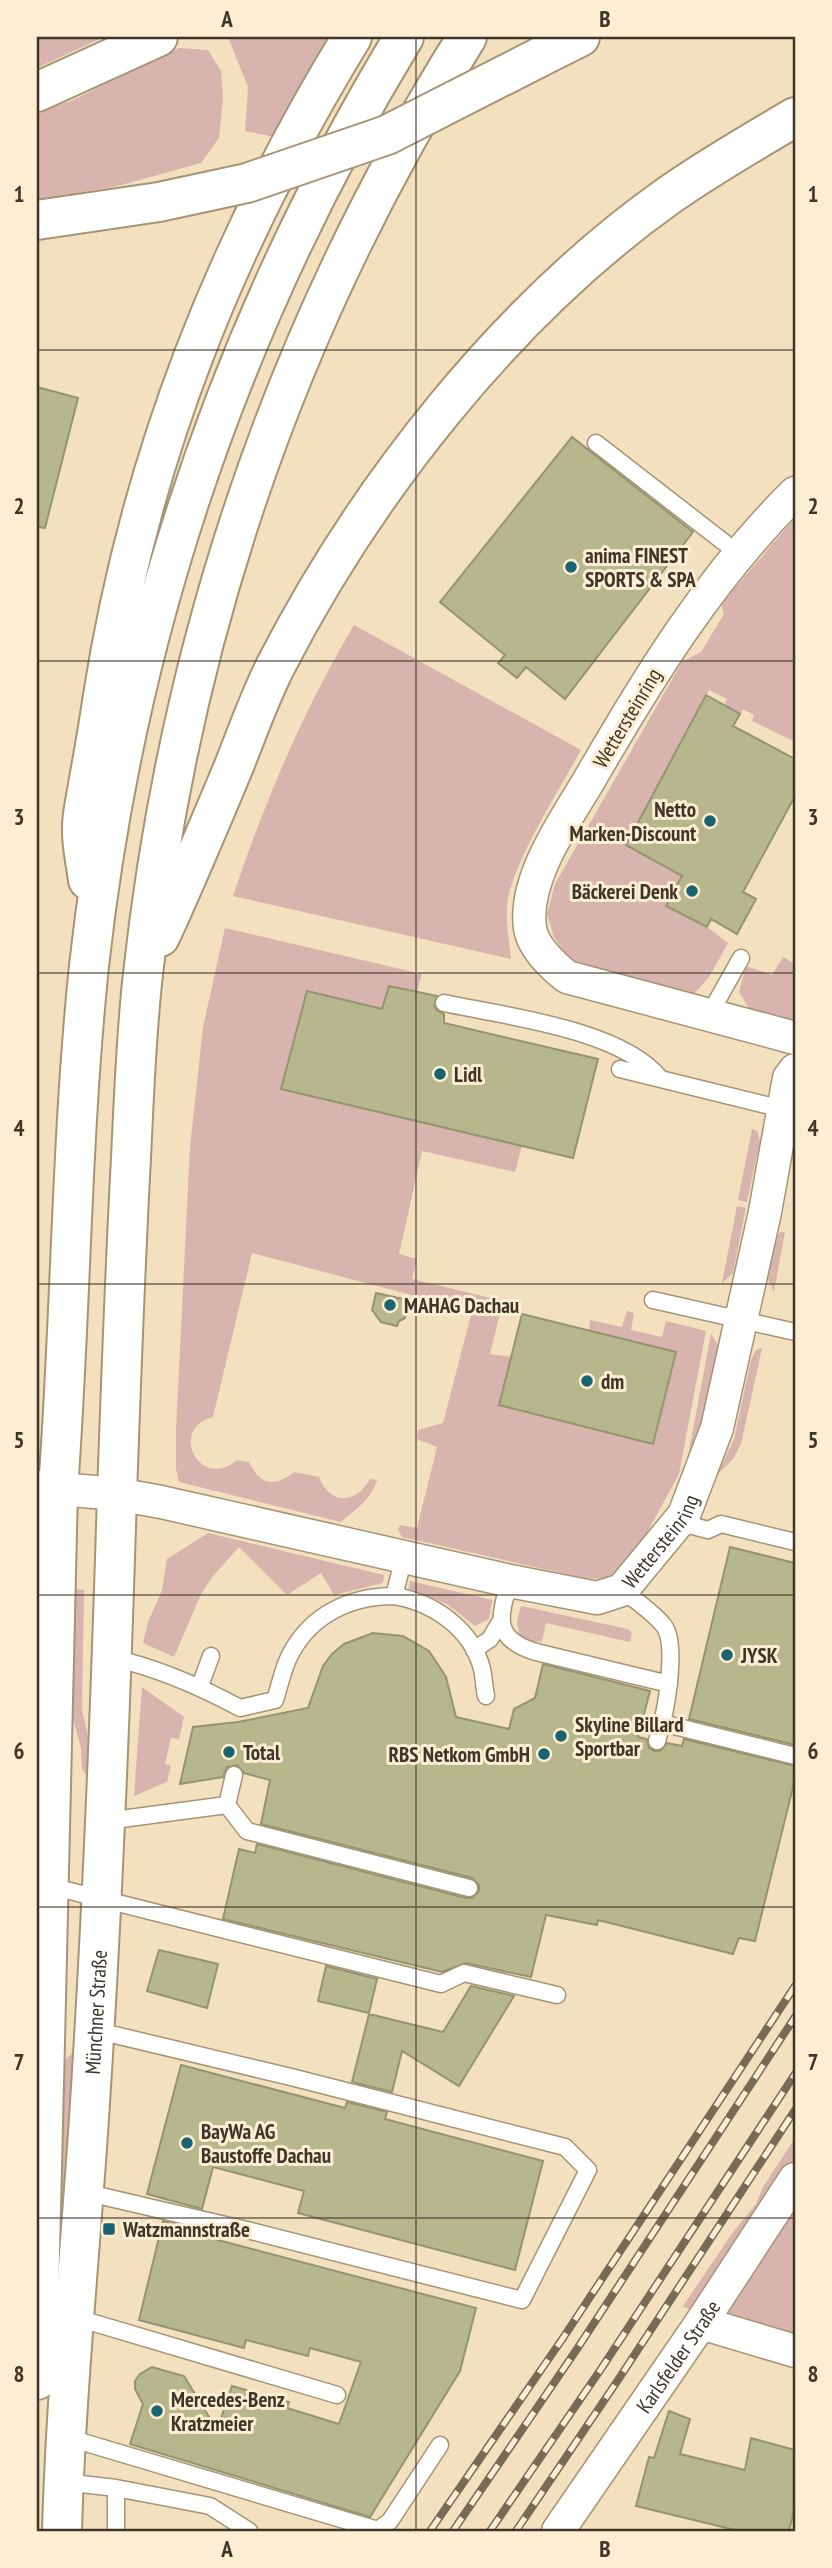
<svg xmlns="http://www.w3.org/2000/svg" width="832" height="2568" viewBox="0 0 832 2568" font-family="'PT Sans Narrow',sans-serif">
	<rect width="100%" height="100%" fill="#f3e0be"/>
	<path fill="#d7b4ae" d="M 37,37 L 104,37 L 37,68 Z
		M 228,37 L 332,37 L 275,137 L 245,131 L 248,87 Z
		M 179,48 L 208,50 L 221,71 L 223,98 L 219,138 L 201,163 L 118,186 L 37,200 L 37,111 L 71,101 Z
		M 795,518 L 795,742 L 752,721 L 754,715 L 743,709 L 740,714 L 724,705 L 727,699 L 709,690 L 626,845 L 682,876 L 666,906 L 707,927 L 728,943 L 709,977 L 693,995 L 584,969 L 565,954 L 554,937 L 547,914 L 555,884 L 682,662 L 701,652 L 724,614 L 721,604 Z
		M 354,625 L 581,750 C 561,787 511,865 507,905 C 506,924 509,941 511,959 L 233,896 C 265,801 303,711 354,625 Z
		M 225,928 L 422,974 L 417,992 L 389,986 L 382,1009 L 522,1146 L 515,1172 L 422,1151 L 399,1254 L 417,1259 L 412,1279 L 503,1301 L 490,1354 L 511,1357 L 500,1405 L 653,1443 L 589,1331 L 590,1320 L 622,1327 L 627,1311 L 634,1313 L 631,1330 L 662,1337 L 666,1321 L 706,1331 L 679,1474 L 630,1564 C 615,1578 604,1580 584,1578 L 402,1537 L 398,1530 L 400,1525 L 417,1528 L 437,1447 L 417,1439 L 418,1430 L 443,1423 L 472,1311 L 252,1253 L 213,1417 C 167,1429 201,1492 237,1460 L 249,1462 C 260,1485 274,1488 294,1472 L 319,1477 C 330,1505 355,1505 370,1479 L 377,1480 C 371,1500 356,1509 341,1522 L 179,1482 L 176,1469 L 176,1430 L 190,1147 L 203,1027 Z
		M 783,957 L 795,964 L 795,1021 L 750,1010 L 739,992 L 746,966 L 772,975 Z
		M 752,1129 L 757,1131 L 760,1141 L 747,1202 L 738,1200 Z
		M 737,1206 L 746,1208 L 733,1273 L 722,1283 Z
		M 781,1232 L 785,1232 L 774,1292 L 767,1278 L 775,1236 Z
		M 711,1334 L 719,1347 L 703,1428 L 687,1461 Z
		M 762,1348 L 741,1444 L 733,1459 L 717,1475 L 734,1439 L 751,1360 L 756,1350 Z
		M 208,1533 L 384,1575 L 383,1583 L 334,1595 L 321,1573 L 287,1595 L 239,1547 L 213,1576 L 201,1594 L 174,1657 L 143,1643 L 148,1622 L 162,1590 L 167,1559 Z
		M 410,1581 L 492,1600 L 489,1619 L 475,1626 L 447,1604 L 409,1589 Z
		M 74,1589 L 84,1590 L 82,1709 L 89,1742 L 90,1773 L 86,1775 L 82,1769 L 81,1748 L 71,1712 Z
		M 521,1606 L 628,1629 L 632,1633 L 630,1642 L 546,1623 L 542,1641 L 536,1642 L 520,1637 L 517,1621 Z
		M 142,1687 L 184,1717 L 179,1739 L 171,1738 L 165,1764 L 171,1766 L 167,1782 L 134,1796 Z
		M 74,2051 L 63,2238 L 55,2219 L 62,2063 Z
		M 795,2138 L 795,2162 L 694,2312 L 683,2306 L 733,2232 L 756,2204 L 763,2187 Z
		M 795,2202 L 795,2341 L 720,2319 Z"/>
	<path fill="#b7b78d" stroke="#949472" stroke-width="2" d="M 37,387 L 78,398 L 45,528 L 37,527 Z
		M 572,437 L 693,532 L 565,699 L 526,667 L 517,678 L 498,663 L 505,655 L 440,602 Z
		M 706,695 L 740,714 L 733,726 L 795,759 L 795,796 L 743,892 L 756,899 L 737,934 L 711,919 L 707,927 L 666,906 L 682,876 L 626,845 Z
		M 389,986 L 437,996 L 434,1006 L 438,1011 L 444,1014 L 444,1023 L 598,1059 L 573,1158 L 281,1089 L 307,991 L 382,1009 Z
		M 376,1293 L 408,1300 L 405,1318 L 399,1321 L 397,1326 L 381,1322 L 372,1310 Z
		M 522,1314 L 676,1352 L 653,1444 L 499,1405 Z
		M 730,1547 L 795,1563 L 795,1745 L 689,1719 Z
		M 373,1633 L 403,1636 L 429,1651 L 446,1677 L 456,1717 L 509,1729 L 514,1709 L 535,1698 L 543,1664 L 650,1691 L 638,1737 L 647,1739 L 649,1748 L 654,1751 L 660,1751 L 667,1743 L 682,1746 L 684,1739 L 795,1766 L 795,1779 L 755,1941 L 739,1938 L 733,1954 L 598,1920 L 597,1925 L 546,1915 L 531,1977 L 466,1963 L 442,1972 L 223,1919 L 239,1849 L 255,1853 L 257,1844 L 466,1898 L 472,1898 L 479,1891 L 479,1885 L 472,1878 L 261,1824 L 270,1780 L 244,1773 L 237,1765 L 227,1767 L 223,1777 L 180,1784 L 193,1727 L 238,1722 L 308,1708 L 323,1666 L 332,1654 L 344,1644 Z
		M 159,1950 L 218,1964 L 207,2008 L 147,1991 Z
		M 326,1966 L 377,1979 L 369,2013 L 318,2001 Z
		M 471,1986 L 514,1996 L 459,2086 L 402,2051 L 392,2092 L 352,2082 L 369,2014 L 443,2032 Z
		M 181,2065 L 345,2108 L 347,2102 L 387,2112 L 385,2119 L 543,2161 L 515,2270 L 298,2213 L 304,2191 L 213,2167 L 202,2209 L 147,2194 Z
		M 163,2221 L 197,2229 L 195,2234 L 476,2308 L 460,2371 L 370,2517 L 130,2444 L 143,2404 L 135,2389 L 135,2381 L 140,2374 L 152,2367 L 184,2376 L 217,2430 L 232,2386 L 289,2402 L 287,2408 L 339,2424 L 361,2362 L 310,2348 L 308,2356 L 246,2340 L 244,2348 L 139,2320 Z
		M 669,2411 L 690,2419 L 680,2454 L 745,2470 L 751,2438 L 795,2450 L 795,2507 L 789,2531 L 739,2531 L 636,2506 L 649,2457 L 654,2458 Z"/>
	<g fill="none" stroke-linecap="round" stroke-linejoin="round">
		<g stroke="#a69474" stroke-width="19">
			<path id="service" d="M 596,443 L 739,554
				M 444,1003 C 504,1016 620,1029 660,1078
				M 709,1015 L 741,958
				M 620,1069 L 782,1109
				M 653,1300 L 795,1332
				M 678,1522 L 708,1530 L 721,1524 L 795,1542
				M 404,1557 L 394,1596 C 433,1602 472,1629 482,1669 C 484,1678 484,1687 486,1696
				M 510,1581 C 499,1616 492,1639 536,1652 L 669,1684
				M 622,1590 C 636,1601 653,1612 664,1626 C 677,1643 667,1702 662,1723 L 795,1756
				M 474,1650 L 490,1639 L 500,1622
				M 113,1658 C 158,1668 199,1686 240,1708 L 275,1700 C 280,1685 283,1667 291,1653 C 312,1614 351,1596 394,1596
				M 200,1686 L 211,1656
				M 657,1741 L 662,1723
				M 227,1805 L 234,1775
				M 106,1821 L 227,1805 L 247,1831 L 469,1888
				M 50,1886 L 441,1984 L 464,1973 L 557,1995
				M 84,2192 L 251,2231 L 522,2300 L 588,2170 L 565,2147 L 291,2077 L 94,2030
				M 74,2317 L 337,2395
				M 66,2437 L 378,2530 L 390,2521 L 440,2445
				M 64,2482 L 116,2488 L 210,2506 L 249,2531
				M 116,2488 L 116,2531"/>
		</g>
		<g stroke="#a69474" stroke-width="35">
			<g id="minor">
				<path d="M 795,493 C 710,577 648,678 588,782 C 565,821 523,879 530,928 C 532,946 553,966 567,977 L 795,1038"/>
				<path id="s1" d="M 37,1487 L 117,1494 L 161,1502 L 510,1581 L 597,1598 L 622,1590 L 684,1515 L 717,1428 L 765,1212 L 789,1078 L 795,1070"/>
				<path d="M 701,2323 L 795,2351"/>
				<path id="s2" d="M 558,2531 L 701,2323 L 795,2179"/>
			</g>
		</g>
		<g stroke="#a69474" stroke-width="42">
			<g id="secondary">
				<path d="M 37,2380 L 58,1489"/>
				<path id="s3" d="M 62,2531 C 66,2388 81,2246 90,2103 C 103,1900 111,1697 117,1494"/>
			</g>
		</g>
		<g stroke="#a69474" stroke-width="42">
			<path id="trunk" d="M 540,57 L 580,37
				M 37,92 L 158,37
				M 37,220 L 159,202
				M 88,880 C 86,863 81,844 82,827 C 82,813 86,799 88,785 C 93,757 98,730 102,702 C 139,460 225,245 352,37
				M 160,937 C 186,881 210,823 234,766 C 247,733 259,699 275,667 C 365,491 506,311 668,196 C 709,167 753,142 795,117
				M 58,1489 C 71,1315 71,1139 89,966 C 126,631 230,324 404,37
				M 117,1494 C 121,1381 125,1269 131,1158 C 134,1096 136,1035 143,974 C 180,636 286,325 467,37"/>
		</g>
		<use href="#service" stroke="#fff" stroke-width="16"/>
		<use href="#minor" stroke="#fff" stroke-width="32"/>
		<use href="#secondary" stroke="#fff" stroke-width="38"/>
		<use href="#trunk" stroke="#fff" stroke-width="38"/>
		<g stroke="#776b58" stroke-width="8">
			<path id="rail" d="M 430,2531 L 563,2338 L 795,1986
				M 453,2531 L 577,2349 L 795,2017
				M 490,2531 L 601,2369 L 795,2074
				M 516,2531 L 618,2380 L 795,2110"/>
		</g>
		<use href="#rail" stroke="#fdedd2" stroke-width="5" stroke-dasharray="16" stroke-linecap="butt"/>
		<g stroke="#a69474" stroke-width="42" stroke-linecap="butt">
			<path id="trunk-bridge" d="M 159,202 L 247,183 L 387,135 L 540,57"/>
		</g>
		<use href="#trunk-bridge" stroke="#fff" stroke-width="38"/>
	</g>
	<path fill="none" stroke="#3e3629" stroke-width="2" stroke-opacity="0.55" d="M 416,37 L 416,2531M 37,350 L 795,350M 37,661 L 795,661M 37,973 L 795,973M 37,1284 L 795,1284M 37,1595 L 795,1595M 37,1907 L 795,1907M 37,2218 L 795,2218"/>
	<g fill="#1a6371" stroke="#fdedd2" stroke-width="2.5">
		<circle cx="571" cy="567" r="7"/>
		<circle cx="710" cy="821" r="7"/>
		<circle cx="692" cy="891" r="7"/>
		<circle cx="440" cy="1074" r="7"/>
		<circle cx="390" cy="1305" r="7"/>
		<circle cx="587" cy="1381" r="7"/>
		<circle cx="727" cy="1655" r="7"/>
		<circle cx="561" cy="1736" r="7"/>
		<circle cx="229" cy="1752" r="7"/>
		<circle cx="544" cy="1754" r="7"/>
		<circle cx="187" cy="2143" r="7"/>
		<rect x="102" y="2222" width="14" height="14" rx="3.5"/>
		<circle cx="157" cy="2411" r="7"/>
	</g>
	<g text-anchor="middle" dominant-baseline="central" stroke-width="6" stroke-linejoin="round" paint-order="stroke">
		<g font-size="21" font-weight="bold" fill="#3e3629" stroke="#fdedd2" text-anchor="start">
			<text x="585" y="555">anima FINEST<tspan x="585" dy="24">SPORTS &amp; SPA</tspan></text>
			<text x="696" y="809" text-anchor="end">Netto<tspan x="696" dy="24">Marken-Discount</tspan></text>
			<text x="678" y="891" text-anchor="end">Bäckerei Denk</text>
			<text x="454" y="1074">Lidl</text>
			<text x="404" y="1305">MAHAG Dachau</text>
			<text x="601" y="1381">dm</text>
			<text x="741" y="1655">JYSK</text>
			<text x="575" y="1724">Skyline Billard<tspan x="575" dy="24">Sportbar</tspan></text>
			<text x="243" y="1752">Total</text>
			<text x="530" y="1754" text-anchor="end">RBS Netkom GmbH</text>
			<text x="201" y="2131">BayWa AG<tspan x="201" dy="24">Baustoffe Dachau</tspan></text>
			<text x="123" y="2229">Watzmannstraße</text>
			<text x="171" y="2399">Mercedes-Benz<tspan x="171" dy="24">Kratzmeier</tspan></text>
		</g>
		<g font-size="21" fill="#3e3629" stroke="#fdedd2">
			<text transform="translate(627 718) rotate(-59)">Wettersteinring</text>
			<text stroke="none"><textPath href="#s1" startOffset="660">Wettersteinring</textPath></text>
			<text stroke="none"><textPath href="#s3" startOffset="520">Münchner Straße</textPath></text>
			<text stroke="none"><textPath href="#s2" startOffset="212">Karlsfelder Straße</textPath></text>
		</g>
	</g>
	<rect width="832" height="2568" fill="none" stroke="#fdedd2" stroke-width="77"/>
	<rect x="38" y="38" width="756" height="2492" fill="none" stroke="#3e3629" stroke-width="2.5"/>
	<g font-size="23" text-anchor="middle" font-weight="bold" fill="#3e3629">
		<text x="227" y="27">A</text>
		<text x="605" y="27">B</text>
		<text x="19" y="202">1</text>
		<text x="813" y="202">1</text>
		<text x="19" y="514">2</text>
		<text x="813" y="514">2</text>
		<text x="19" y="825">3</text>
		<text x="813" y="825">3</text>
		<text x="19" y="1136">4</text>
		<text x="813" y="1136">4</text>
		<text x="19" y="1448">5</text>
		<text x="813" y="1448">5</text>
		<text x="19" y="1759">6</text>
		<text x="813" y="1759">6</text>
		<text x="19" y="2070">7</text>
		<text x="813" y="2070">7</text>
		<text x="19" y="2382">8</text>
		<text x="813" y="2382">8</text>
		<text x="227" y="2557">A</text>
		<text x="605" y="2557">B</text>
	</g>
</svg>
